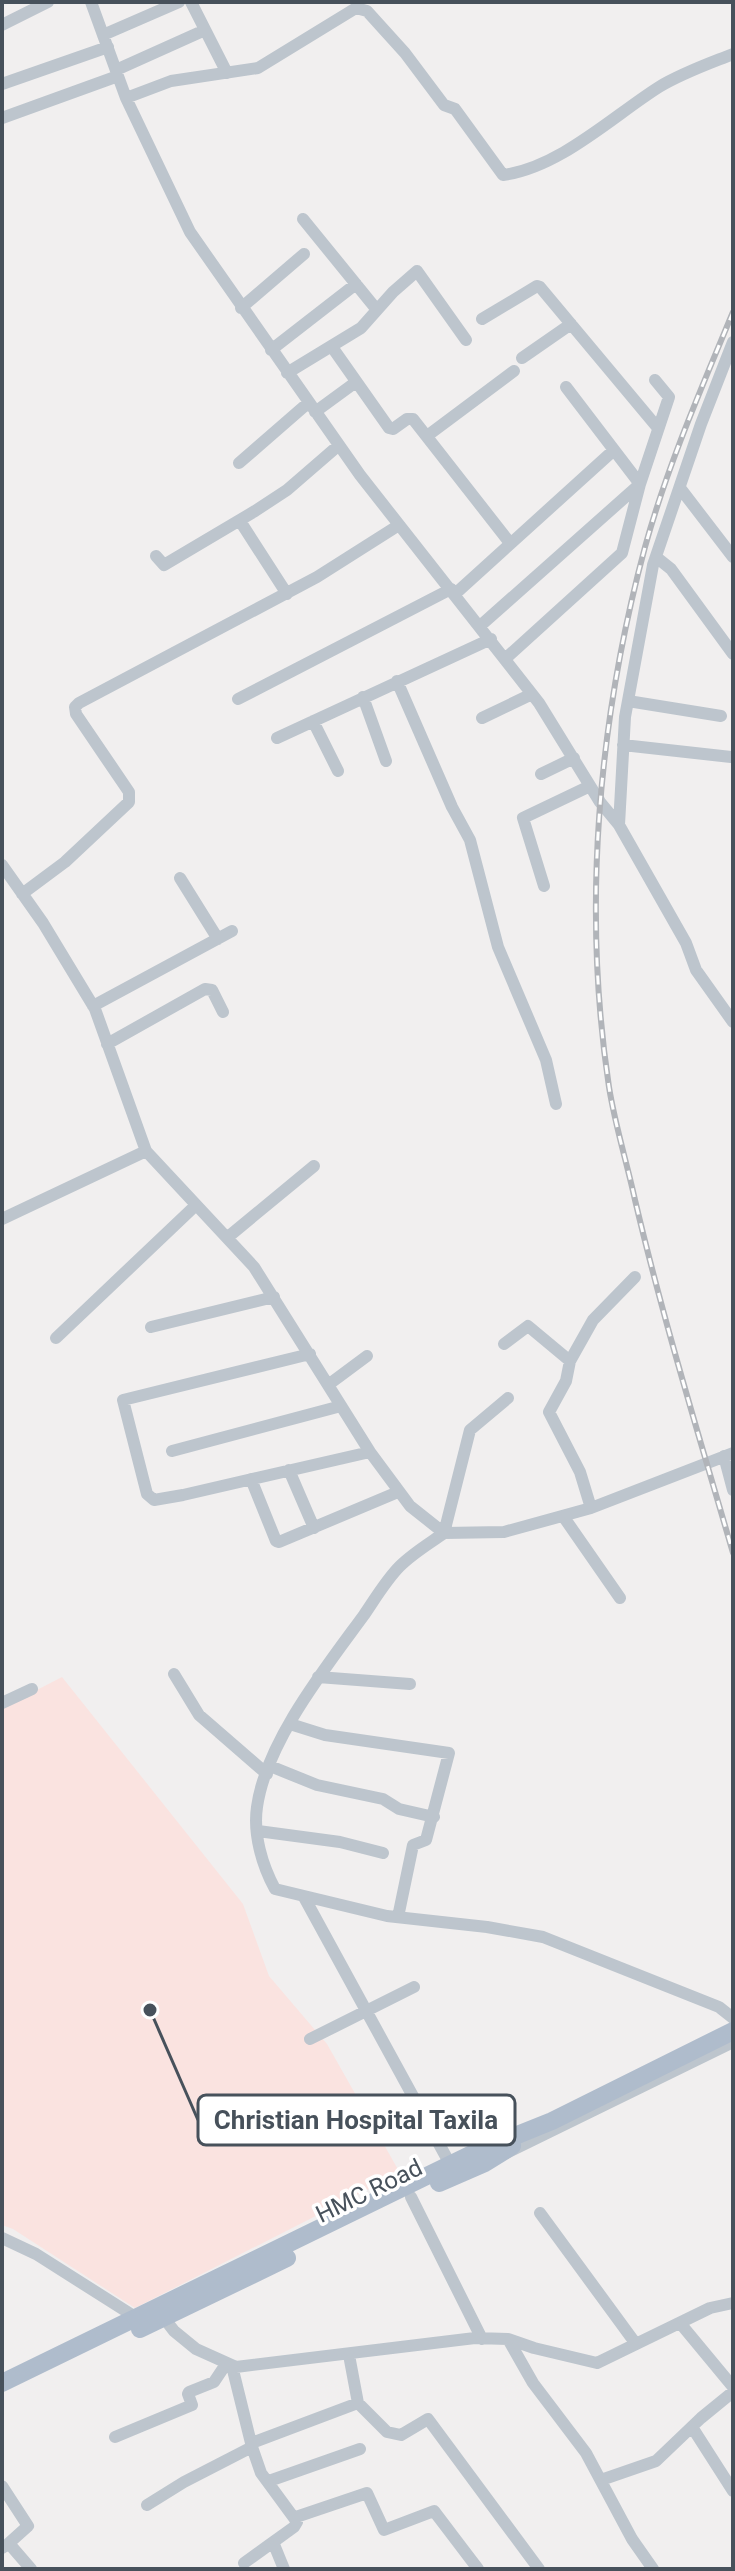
<svg xmlns="http://www.w3.org/2000/svg" width="735" height="2571" viewBox="0 0 735 2571" font-family="Roboto,sans-serif">
	<rect width="100%" height="100%" fill="#f1efef"/>
	<path fill="#fae3e0" d="M 62,1677 L 243,1904 L 269,1976 L 327,2044 L 400,2173 L 135,2308 L 13,2229 L 2,2225 L 2,1708 Z"/>
	<g fill="none" stroke-linecap="round" stroke-linejoin="round">
		<path stroke="#bdc5cd" stroke-width="12" d="M 91,2 L 126,98 L 190,232 L 360,475 L 539,703 L 600,802 L 619,825 L 686,943 L 696,970 L 733,1022
			M 191,2 L 227,73
			M 2,25 L 48,2
			M 103,35 L 179,2
			M 116,70 L 205,30
			M 2,84 L 108,47
			M 126,98 L 171,81 L 258,68 L 356,8 L 367,11 L 405,53 L 444,105 L 455,109 L 503,175 C 559,168 613,116 659,87 C 682,73 708,64 733,54
			M 2,118 L 118,76
			M 303,219 L 377,310
			M 241,308 L 304,254
			M 482,319 L 537,286 L 540,287 L 657,427
			M 332,347 L 389,428 L 393,429 L 407,419 L 413,419 L 510,543
			M 271,350 L 356,284
			M 522,358 L 571,324
			M 287,373 L 361,328 L 393,292 L 417,271 L 466,340
			M 315,412 L 356,382
			M 427,436 L 514,371
			M 239,463 L 308,403
			M 680,488 L 733,557
			M 240,521 L 287,594
			M 156,556 L 164,565 L 255,511 L 287,490 L 339,445
			M 656,557 L 671,569 L 733,654
			M 455,594 L 614,450
			M 480,626 L 640,484 L 669,397 L 655,380
			M 505,659 L 622,553 L 640,484 L 566,387
			M 397,681 L 452,807 L 470,840 L 498,947 L 546,1060 L 556,1104
			M 363,697 L 386,761
			M 238,699 L 451,589
			M 628,701 L 721,716
			M 482,718 L 532,694
			M 313,721 L 338,771
			M 277,738 L 491,639
			M 623,745 L 731,757
			M 541,774 L 574,758
			M 619,825 L 625,717 L 653,565 L 701,424 L 733,342
			M 2,865 L 43,923 L 95,1009 L 146,1151 L 254,1267 L 370,1452 L 410,1506 L 444,1533 L 504,1532 L 591,1508 L 733,1453
			M 180,878 L 218,939
			M 544,886 L 523,818 L 590,786
			M 22,894 L 65,862 L 129,802 L 129,792 L 76,714 L 75,707 L 79,703 L 317,577 L 399,525
			M 93,1006 L 232,931
			M 107,1044 L 205,989 L 212,990 L 223,1012
			M 2,1219 L 146,1151
			M 228,1237 L 314,1166
			M 151,1327 L 274,1297
			M 56,1338 L 195,1206
			M 504,1344 L 528,1326 L 570,1361
			M 310,1354 L 123,1400 L 147,1494 L 154,1500 L 183,1495 L 370,1452
			M 328,1385 L 367,1356
			M 508,1398 L 470,1430 L 444,1533 C 430,1543 413,1553 400,1566 C 386,1580 375,1599 364,1615 C 326,1667 266,1742 257,1807 C 253,1834 262,1865 275,1889 L 387,1916 L 487,1927 L 543,1937 L 719,2007 L 733,2018
			M 172,1451 L 341,1406
			M 724,1456 L 733,1490
			M 289,1470 L 314,1528
			M 251,1479 L 276,1541 L 279,1542 L 398,1492
			M 591,1508 L 580,1472 L 549,1412 L 566,1381 L 570,1361 L 593,1320 L 635,1277
			M 563,1516 L 620,1598
			M 174,1674 L 199,1715 L 267,1774
			M 318,1677 L 410,1684
			M 2,1703 L 32,1689
			M 290,1724 L 325,1735 L 449,1753 L 426,1840 L 413,1845 L 398,1917
			M 270,1766 L 317,1785 L 383,1799 L 399,1809 L 434,1817
			M 258,1831 L 340,1842 L 383,1853
			M 304,1897 L 450,2164
			M 310,2039 L 414,1987
			M 506,2153 L 733,2042
			M 411,2197 L 482,2339
			M 540,2213 L 636,2344
			M 2,2238 L 36,2254 L 140,2320
			M 164,2318 L 174,2331 L 196,2349 L 236,2367 L 475,2338 L 508,2339 L 534,2348 L 597,2363 L 710,2308 L 733,2303
			M 680,2323 L 733,2387
			M 508,2339 L 533,2383 L 586,2453 L 632,2539 L 653,2569
			M 349,2355 L 358,2403 L 387,2432 L 401,2435 L 428,2419 L 539,2569
			M 232,2366 L 252,2447 L 261,2473 L 297,2522 L 294,2527 L 244,2563
			M 692,2427 L 733,2491
			M 115,2437 L 192,2405 L 188,2394 L 189,2392 L 214,2382 L 226,2364
			M 252,2443 L 358,2403
			M 601,2480 L 656,2461 L 701,2418 L 733,2392
			M 269,2481 L 360,2449
			M 2,2486 L 28,2526 L 8,2544
			M 147,2505 L 184,2482 L 252,2447
			M 296,2517 L 367,2493 L 384,2530 L 434,2511 L 478,2569
			M 273,2542 L 284,2569
			M 2,2548 L 8,2544 L 12,2547 L 31,2569"/>
		<path stroke="#afbccc" stroke-width="18" d="M 439,2183 L 485,2163 L 512,2146
			M 140,2329 L 287,2258
			M 2,2383 L 480,2150 L 552,2121 L 733,2031"/>
		<g stroke="#b1b4b9" stroke-width="6">
			<path id="rail" d="M 733,312 C 701,389 667,467 645,547 C 598,722 582,908 609,1087 C 615,1125 627,1163 635,1200 C 663,1319 699,1436 733,1553"/>
		</g>
		<use href="#rail" stroke="#fff" stroke-width="3" stroke-dasharray="9" stroke-linecap="butt"/>
	</g>
	<g text-anchor="middle" dominant-baseline="central" stroke-width="7" stroke-linejoin="round" paint-order="stroke">
		<g font-size="24" fill="#47515b" stroke="#fff">
			<text transform="translate(369 2191) rotate(-26)">HMC Road</text>
		</g>
	</g>
	<path fill="none" stroke="#47515b" stroke-width="3" d="M150 2010L198 2120"/>
	<circle fill="#47515b" stroke="#fff" stroke-width="3" cx="150" cy="2010" r="8"/>
	<rect fill="#fff" stroke="#47515b" stroke-width="3" x="198" y="2095" width="317" height="50" rx="8"/>
	<g font-size="26" text-anchor="middle" font-weight="bold" fill="#47515b">
		<text x="356" y="2129">Christian Hospital Taxila</text>
	</g>
	<rect width="735" height="2571" fill="none" stroke="#47515b" stroke-width="8"/>
</svg>
